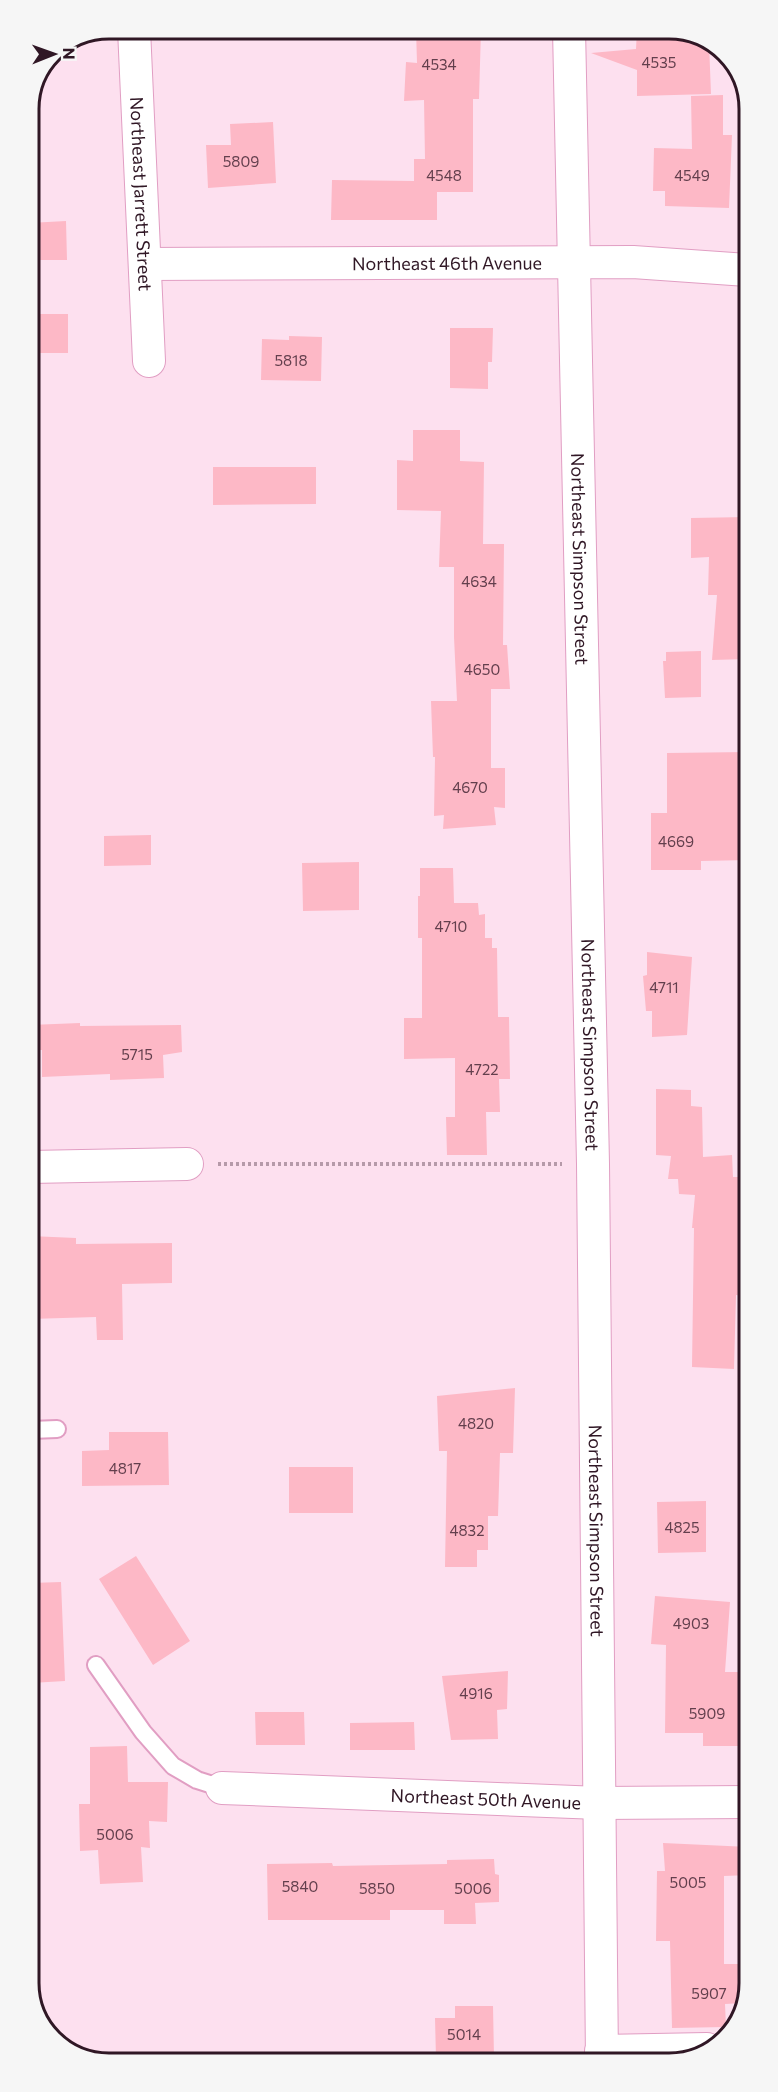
<svg xmlns="http://www.w3.org/2000/svg" width="778" height="2092" viewBox="0 0 778 2092" font-family="Commissioner,sans-serif">
	<rect width="100%" height="100%" fill="#fde0ef"/>
	<path fill="#fdb8c6" d="M 416,29 L 481,29 L 479,99 L 473,99 L 473,192 L 437,192 L 437,220 L 331,220 L 332,180 L 414,181 L 414,159 L 425,159 L 424,100 L 404,101 L 406,62 L 417,63 Z
		M 637,29 L 675,29 L 709,43 L 711,94 L 637,96 L 637,70 L 591,53 L 636,49 Z
		M 723,95 L 723,135 L 732,135 L 729,208 L 665,206 L 665,191 L 653,191 L 654,148 L 692,149 L 691,96 Z
		M 273,122 L 276,183 L 208,188 L 206,145 L 231,145 L 230,124 Z
		M 66,221 L 67,260 L 29,260 L 29,223 Z
		M 29,314 L 68,314 L 68,353 L 29,353 Z
		M 450,328 L 493,328 L 492,362 L 488,362 L 488,389 L 450,388 Z
		M 289,336 L 322,337 L 321,381 L 261,380 L 262,339 L 289,340 Z
		M 413,430 L 460,430 L 460,461 L 484,462 L 483,544 L 504,544 L 503,645 L 507,645 L 510,689 L 491,689 L 491,768 L 505,768 L 505,808 L 494,807 L 496,825 L 443,829 L 444,815 L 434,816 L 435,757 L 433,757 L 431,701 L 457,701 L 454,637 L 454,567 L 439,567 L 441,511 L 397,510 L 397,460 L 413,461 Z
		M 213,467 L 316,467 L 316,504 L 213,505 Z
		M 747,517 L 748,659 L 712,660 L 717,595 L 708,595 L 709,557 L 691,558 L 691,518 Z
		M 701,651 L 701,697 L 665,698 L 663,661 L 666,661 L 666,652 Z
		M 748,752 L 748,860 L 701,861 L 701,870 L 651,870 L 651,813 L 667,813 L 667,753 Z
		M 151,835 L 151,865 L 104,866 L 104,836 Z
		M 359,862 L 359,910 L 303,911 L 302,863 Z
		M 420,868 L 453,868 L 454,903 L 478,903 L 479,915 L 485,914 L 485,938 L 492,938 L 492,948 L 497,948 L 498,1017 L 509,1017 L 510,1079 L 499,1079 L 500,1112 L 486,1112 L 487,1155 L 447,1155 L 446,1117 L 455,1117 L 455,1058 L 404,1059 L 404,1018 L 422,1018 L 422,938 L 418,938 L 418,896 L 420,896 Z
		M 647,952 L 692,957 L 687,1035 L 652,1037 L 652,1011 L 646,1011 L 643,976 L 647,975 Z
		M 80,1023 L 80,1026 L 181,1025 L 182,1052 L 163,1055 L 164,1078 L 110,1080 L 110,1074 L 42,1077 L 42,1050 L 30,1050 L 30,1025 Z
		M 656,1089 L 691,1090 L 691,1106 L 702,1107 L 703,1157 L 732,1155 L 733,1177 L 739,1177 L 739,1206 L 748,1205 L 748,1236 L 744,1236 L 743,1296 L 736,1295 L 734,1369 L 692,1367 L 694,1228 L 692,1228 L 695,1195 L 679,1194 L 678,1179 L 668,1179 L 671,1156 L 656,1155 Z
		M 30,1236 L 76,1238 L 76,1244 L 172,1243 L 172,1283 L 122,1284 L 123,1340 L 97,1340 L 96,1317 L 30,1319 Z
		M 515,1388 L 513,1453 L 500,1453 L 498,1516 L 488,1516 L 488,1550 L 477,1550 L 477,1567 L 445,1567 L 447,1451 L 439,1451 L 437,1396 Z
		M 109,1432 L 168,1432 L 169,1485 L 82,1486 L 82,1451 L 109,1450 Z
		M 289,1467 L 353,1467 L 353,1513 L 289,1513 Z
		M 706,1501 L 706,1552 L 658,1553 L 657,1502 Z
		M 136,1556 L 190,1641 L 153,1665 L 99,1579 Z
		M 61,1582 L 65,1681 L 31,1683 L 31,1583 Z
		M 655,1596 L 730,1602 L 725,1672 L 749,1672 L 749,1746 L 703,1746 L 703,1733 L 665,1733 L 666,1645 L 651,1644 Z
		M 508,1671 L 507,1709 L 497,1710 L 498,1739 L 451,1740 L 442,1676 Z
		M 255,1712 L 304,1712 L 305,1745 L 256,1745 Z
		M 414,1722 L 415,1750 L 350,1750 L 350,1723 Z
		M 127,1746 L 128,1782 L 168,1782 L 167,1822 L 149,1821 L 150,1848 L 141,1847 L 143,1882 L 100,1884 L 98,1850 L 80,1851 L 79,1804 L 90,1804 L 90,1747 Z
		M 663,1843 L 749,1847 L 749,1875 L 724,1876 L 724,1964 L 749,1964 L 749,1983 L 743,2003 L 725,2004 L 726,2027 L 672,2028 L 670,1941 L 656,1941 L 657,1871 L 665,1871 Z
		M 494,1859 L 495,1874 L 499,1875 L 499,1902 L 475,1903 L 476,1924 L 444,1924 L 444,1910 L 390,1910 L 390,1920 L 268,1920 L 267,1864 L 332,1863 L 333,1866 L 447,1864 L 447,1860 Z
		M 455,2006 L 493,2006 L 494,2057 L 436,2058 L 435,2018 L 455,2018 Z"/>
	<g fill="none" stroke-linecap="round" stroke-linejoin="round">
		<g stroke="#e19ec3" stroke-width="20">
			<path id="service" d="M 31,1430 L 57,1429
				M 96,1665 L 143,1732 L 173,1766 L 197,1780 L 222,1788"/>
		</g>
		<g stroke="#e19ec3" stroke-width="34">
			<g id="minor">
				<path id="s1" d="M 134,29 L 149,361"/>
				<path id="s2" d="M 569,29 L 593,1164 L 602,2061"/>
				<path id="s3" d="M 145,264 L 633,262 L 747,270"/>
				<path d="M 30,1167 L 187,1164"/>
				<path id="s4" d="M 222,1788 L 599,1803 L 749,1802"/>
				<path d="M 601,2051 L 707,2049"/>
			</g>
		</g>
		<path stroke="#b69aa9" stroke-width="4" stroke-dasharray="3 3" stroke-linecap="butt" d="M 218,1164 L 562,1164"/>
		<use href="#service" stroke="#fff" stroke-width="16"/>
		<use href="#minor" stroke="#fff" stroke-width="32"/>
	</g>
	<g text-anchor="middle" dominant-baseline="central" stroke-width="4.5" stroke-linejoin="round" paint-order="stroke">
		<g font-size="15" fill="#633f4d">
			<text x="659" y="62">4535</text>
			<text x="439" y="64">4534</text>
			<text x="241" y="161">5809</text>
			<text x="444" y="175">4548</text>
			<text x="692" y="175">4549</text>
			<text x="291" y="360">5818</text>
			<text x="479" y="581">4634</text>
			<text x="482" y="669">4650</text>
			<text x="470" y="787">4670</text>
			<text x="676" y="841">4669</text>
			<text x="451" y="926">4710</text>
			<text x="664" y="987">4711</text>
			<text x="137" y="1054">5715</text>
			<text x="482" y="1069">4722</text>
			<text x="476" y="1423">4820</text>
			<text x="125" y="1468">4817</text>
			<text x="682" y="1527">4825</text>
			<text x="467" y="1530">4832</text>
			<text x="691" y="1623">4903</text>
			<text x="476" y="1693">4916</text>
			<text x="707" y="1713">5909</text>
			<text x="115" y="1834">5006</text>
			<text x="688" y="1882">5005</text>
			<text x="300" y="1886">5840</text>
			<text x="377" y="1888">5850</text>
			<text x="473" y="1888">5006</text>
			<text x="709" y="1993">5907</text>
			<text x="464" y="2034">5014</text>
		</g>
		<g font-size="18" fill="#301725" stroke="#f6f6f6">
			<text stroke="none"><textPath href="#s1" startOffset="165">Northeast Jarrett Street</textPath></text>
			<text stroke="none"><textPath href="#s3" startOffset="302">Northeast 46th Avenue</textPath></text>
			<text stroke="none"><textPath href="#s2" startOffset="530">Northeast Simpson Street</textPath></text>
			<text stroke="none"><textPath href="#s2" startOffset="1016">Northeast Simpson Street</textPath></text>
			<text stroke="none"><textPath href="#s2" startOffset="1502">Northeast Simpson Street</textPath></text>
			<text stroke="none"><textPath href="#s4" startOffset="264">Northeast 50th Avenue</textPath></text>
		</g>
	</g>
	<path d="M0 0H778V2092H0ZM109 39H669A70 70 0 0 1 739 109V1983A70 70 0 0 1 669 2053H109A70 70 0 0 1 39 1983V109A70 70 0 0 1 109 39Z" fill="#f6f6f6" fill-rule="evenodd"/>
	<path fill="none" stroke="#301725" stroke-width="3" d="M109 39H669A70 70 0 0 1 739 109V1983A70 70 0 0 1 669 2053H109A70 70 0 0 1 39 1983V109A70 70 0 0 1 109 39Z"/>
	<g transform="translate(54 54) rotate(89)" stroke="#f6f6f6" stroke-width="4.5" paint-order="stroke">
	<path d="M0-4.5L10 22L0 15L-10 22Z" fill="#301725"/>
	<text y="-9" font-size="16" font-weight="bold" text-anchor="middle" fill="#301725">N</text>
	</g>
</svg>
